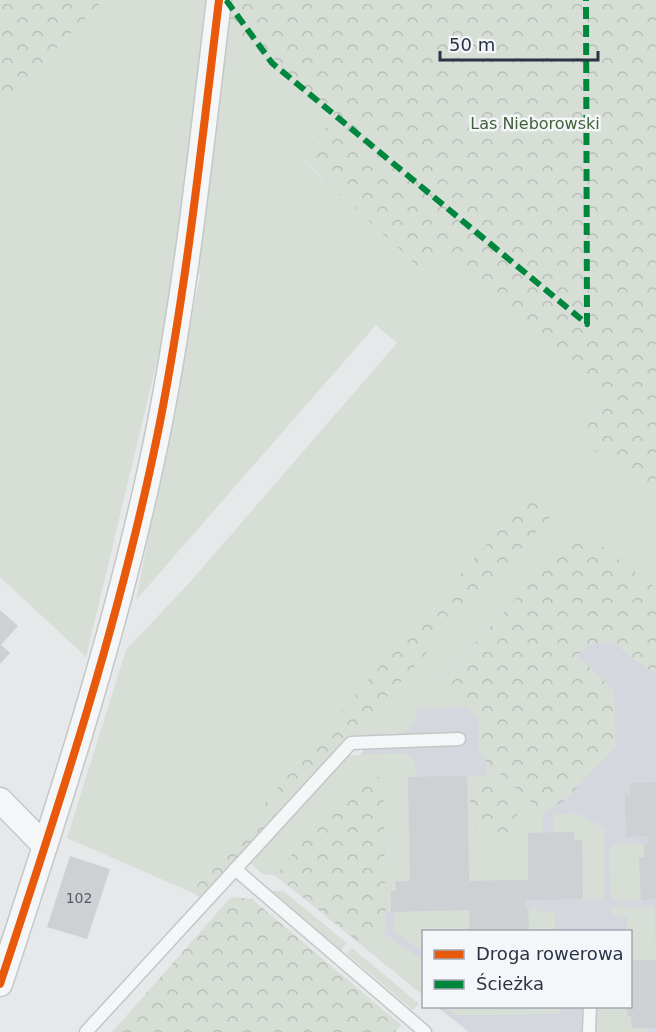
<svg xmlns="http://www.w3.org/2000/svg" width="656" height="1032" viewBox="0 0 656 1032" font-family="'DejaVu Sans',sans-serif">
	<defs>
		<pattern id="forest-crowns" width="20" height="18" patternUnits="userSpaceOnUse" patternTransform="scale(1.5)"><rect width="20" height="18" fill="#d6ded6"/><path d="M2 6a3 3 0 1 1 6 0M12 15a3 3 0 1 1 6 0" fill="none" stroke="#b8bfb9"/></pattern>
	</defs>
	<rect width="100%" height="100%" fill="#e6e8ea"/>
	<path fill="#d4d7dd" d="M 570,520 L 656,588 L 656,1032 L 469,1032 L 437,1007 L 630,1006 L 630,932 L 424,932 L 423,995 L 275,875 L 263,874 L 257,869 Z"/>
	<path fill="#d6ded6" d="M 103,0 L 195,0 L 336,116 L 300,158 L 423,270 L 442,251 L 601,395 L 582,440 L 656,502 L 656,588 L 580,530 L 441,680 L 467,707 L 417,709 L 415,722 L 407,732 L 393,735 L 352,735 L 557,508 L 341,711 L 191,892 L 67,838 L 126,650 L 191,581 L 397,343 L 376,325 L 136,600 L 201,271 L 169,311 L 86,657 L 0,577 L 0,107 Z
		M 405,753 L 413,759 L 418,777 L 408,778 L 410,881 L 396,881 L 396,891 L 391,891 L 391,912 L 386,912 L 383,777 L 356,779 L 275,875 L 263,874 L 242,856 L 333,756 Z
		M 487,762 L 543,813 L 543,832 L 528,833 L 528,880 L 469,881 L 467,776 L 486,775 Z
		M 577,813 L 604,827 L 604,896 L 602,899 L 583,899 L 582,841 L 574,841 L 574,832 L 554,832 L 554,814 Z
		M 644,844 L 644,857 L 639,858 L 641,900 L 614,901 L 611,897 L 609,850 L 614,845 Z
		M 272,891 L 283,891 L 347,943 L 341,950 Z
		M 612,907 L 654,907 L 656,960 L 632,960 L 631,963 L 630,932 L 627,931 L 627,916 L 612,916 Z
		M 531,908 L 536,908 L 540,913 L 555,912 L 555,931 L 529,931 L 528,911 L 531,911 Z
		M 469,910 L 470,931 L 424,932 L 423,952 L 394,931 L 395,911 Z
		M 383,933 L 423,960 L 423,995 L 366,948 Z
		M 352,948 L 419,1004 L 413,1010 L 347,954 Z
		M 446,1007 L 561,1007 L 561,1014 L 455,1015 Z
		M 597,1007 L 627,1007 L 627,1015 L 631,1016 L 632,1028 L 647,1028 L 647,1032 L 597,1032 Z"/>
	<path fill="url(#forest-crowns)" d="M 0,0 L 103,0 L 0,107 Z
		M 195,0 L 656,0 L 656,502 L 582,440 L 601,395 L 442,251 L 423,271 L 300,157 L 336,116 Z
		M 534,490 L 558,508 L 204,899 L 191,892 L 341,711 Z
		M 580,529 L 656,588 L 656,675 L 611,642 L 589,645 L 577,655 L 614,690 L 616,747 L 563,802 L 543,813 L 479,754 L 479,719 L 441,681 Z
		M 383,777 L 386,930 L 366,948 L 275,875 L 356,778 Z
		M 491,783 C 505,785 511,790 519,801 L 516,824 L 504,838 C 497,836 486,836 480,832 C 464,823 468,801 475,788 Z
		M 231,897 L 252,899 L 401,1025 L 395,1032 L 112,1032 Z"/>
	<path fill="#ced0d3" d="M 0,610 L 18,626 L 1,645 L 10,653 L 0,664 Z
		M 467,776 L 469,881 L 528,880 L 528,833 L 574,832 L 574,841 L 582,840 L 583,899 L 525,900 L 525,908 L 528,908 L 529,932 L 470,932 L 469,910 L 391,912 L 391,891 L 396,891 L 395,881 L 410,881 L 408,777 Z
		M 656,782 L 656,899 L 641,900 L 639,857 L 644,857 L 644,844 L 648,844 L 647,836 L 626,837 L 625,795 L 630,795 L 630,783 Z
		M 70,856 L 110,869 L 87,939 L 47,927 Z
		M 631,960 L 656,960 L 656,1028 L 632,1028 L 631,1016 L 627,1016 L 627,1006 L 630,1006 Z"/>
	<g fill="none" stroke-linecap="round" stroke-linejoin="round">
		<g stroke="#c4c6c8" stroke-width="15">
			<path id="service" d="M 235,869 L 425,1032
				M 86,1032 L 351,743 L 459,739
				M 589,1032 L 590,1006"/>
		</g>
		<g stroke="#c4c6c8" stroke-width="27">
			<path id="minor" d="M 0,800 L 45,846
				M 0,984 C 61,799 122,614 160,422 C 187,283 202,141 219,0"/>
		</g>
		<use href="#service" stroke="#f5f6f7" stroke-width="12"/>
		<use href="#minor" stroke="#f5f6f7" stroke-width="24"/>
		<path stroke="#00873e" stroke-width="6" stroke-dasharray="12 6" stroke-linecap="butt" d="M 226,0 L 272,63 L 587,324 L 586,0"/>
		<g stroke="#f4f6f9" stroke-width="11">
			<path id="cycleway" d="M 0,984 C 61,799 122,614 160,422 C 187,283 202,141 219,0"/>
		</g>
		<use href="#cycleway" stroke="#e8590c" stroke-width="8"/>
	</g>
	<g text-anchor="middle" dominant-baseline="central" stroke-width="5" stroke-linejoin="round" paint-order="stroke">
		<g font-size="14" fill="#545c69">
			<text x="79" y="898">102</text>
		</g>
		<g font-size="16" fill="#3f6138" stroke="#f4f6f9">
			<text x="535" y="123">Las Nieborowski</text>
		</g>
	</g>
	<rect x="422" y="930" width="210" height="78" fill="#f4f6f9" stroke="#a4a8b1" stroke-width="1.5"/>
	<rect x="434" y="950" width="30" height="9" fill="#e8590c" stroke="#a4a8b1" stroke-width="1.5"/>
	<text x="476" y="960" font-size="18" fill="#2b3445">Droga rowerowa</text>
	<rect x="434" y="980" width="30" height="9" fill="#00873e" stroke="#a4a8b1" stroke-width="1.5"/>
	<text x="476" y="990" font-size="18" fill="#2b3445">Ścieżka</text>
	<path d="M440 51v9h158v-9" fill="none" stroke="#2b3445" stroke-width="3"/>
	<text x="449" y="51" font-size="18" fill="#2b3445" stroke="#f4f6f9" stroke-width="4.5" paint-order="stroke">50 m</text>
</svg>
